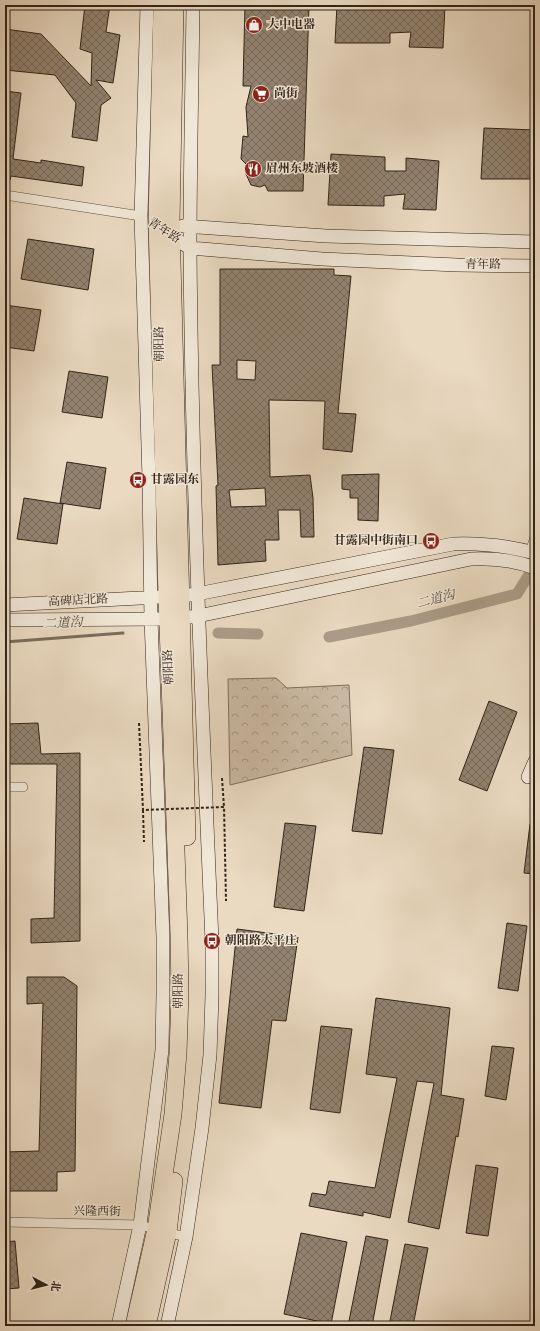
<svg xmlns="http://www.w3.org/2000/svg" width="540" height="1331" viewBox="0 0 540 1331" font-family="Vollkorn,'Noto Serif SC',serif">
	<defs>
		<pattern id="park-crowns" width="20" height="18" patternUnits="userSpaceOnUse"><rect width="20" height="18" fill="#cbbba5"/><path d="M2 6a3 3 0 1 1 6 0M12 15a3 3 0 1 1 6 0" fill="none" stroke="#a59885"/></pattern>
		<pattern id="building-cross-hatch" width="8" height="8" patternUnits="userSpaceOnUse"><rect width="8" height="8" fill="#928370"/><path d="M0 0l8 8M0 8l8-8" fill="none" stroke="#786b5b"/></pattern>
	</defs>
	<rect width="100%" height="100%" fill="#eadac2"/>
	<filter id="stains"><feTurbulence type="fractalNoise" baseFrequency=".005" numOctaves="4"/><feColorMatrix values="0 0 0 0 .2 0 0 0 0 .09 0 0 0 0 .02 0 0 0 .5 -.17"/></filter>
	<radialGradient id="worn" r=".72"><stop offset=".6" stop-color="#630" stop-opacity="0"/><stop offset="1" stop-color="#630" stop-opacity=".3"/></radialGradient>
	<path fill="url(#park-crowns)" stroke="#7e705e" d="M 276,678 L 287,688 L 349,685 L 352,755 L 230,785 L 228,679 Z"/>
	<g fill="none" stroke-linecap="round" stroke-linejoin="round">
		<path stroke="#7b6c5b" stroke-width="3" d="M 5,642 L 123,633"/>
		<path stroke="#ab9c88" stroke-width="11" d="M 218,633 L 258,634
			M 329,637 L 411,621 L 517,594 L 535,565"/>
	</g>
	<path fill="url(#building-cross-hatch)" stroke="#322418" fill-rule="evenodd" d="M 85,5 L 110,5 L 106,32 L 120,35 L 113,83 L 96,80 L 111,98 L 101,105 L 97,141 L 72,137 L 76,103 L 55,75 L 5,70 L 5,29 L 41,34 L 91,86 L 92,53 L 80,49 Z
		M 245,5 L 309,5 L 303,191 L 268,191 L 265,185 L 260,187 L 251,185 L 246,174 L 249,167 L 241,159 L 243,136 L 248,137 L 246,107 L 251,86 L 243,86 Z
		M 337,5 L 391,5 L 391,9 L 412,9 L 412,5 L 445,5 L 443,48 L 409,47 L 411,32 L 390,33 L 390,43 L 335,43 Z
		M 5,91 L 21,93 L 13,159 L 41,163 L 41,160 L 84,167 L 82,186 L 11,176 L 10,180 L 5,180 Z
		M 484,128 L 535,130 L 535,179 L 481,179 Z
		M 331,154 L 385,157 L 385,171 L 406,171 L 406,158 L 439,161 L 436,210 L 403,209 L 405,194 L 384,196 L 384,206 L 328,205 Z
		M 28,239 L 94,249 L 88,290 L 21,279 Z
		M 220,269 L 334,269 L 334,275 L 351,276 L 338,413 L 356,414 L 352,452 L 323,449 L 325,401 L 269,400 L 270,477 L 310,475 L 313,498 L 314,537 L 301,537 L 300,510 L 278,510 L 279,540 L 265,540 L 266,561 L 218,565 L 216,486 L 218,485 L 212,365 L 220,365 ZM 237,360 L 256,361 L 255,380 L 237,379 ZM 265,488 L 266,506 L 231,507 L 229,490 Z
		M 5,305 L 41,310 L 34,351 L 5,347 Z
		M 69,371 L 108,377 L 102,418 L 62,412 Z
		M 67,462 L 106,468 L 100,509 L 60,503 Z
		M 379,474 L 378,521 L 358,520 L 358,498 L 350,498 L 350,490 L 342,489 L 342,475 Z
		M 24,498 L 63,504 L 57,544 L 17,539 Z
		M 489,701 L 517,712 L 487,791 L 459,780 Z
		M 38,723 L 41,754 L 80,753 L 80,941 L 31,943 L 31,919 L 54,918 L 57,764 L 5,764 L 5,724 Z
		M 364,747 L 394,750 L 382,834 L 352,831 Z
		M 285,823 L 316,826 L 304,911 L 274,907 Z
		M 530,824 L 535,824 L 535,874 L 524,873 Z
		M 507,923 L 527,926 L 518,991 L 498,988 Z
		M 237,929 L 298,937 L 286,1021 L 272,1020 L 261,1108 L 219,1103 Z
		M 27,977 L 64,977 L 77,986 L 75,1171 L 57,1172 L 57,1191 L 5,1191 L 5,1152 L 39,1151 L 43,1003 L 27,1004 Z
		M 376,998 L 450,1008 L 441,1095 L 464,1099 L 458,1137 L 456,1136 L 439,1229 L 408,1222 L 434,1083 L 417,1081 L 390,1218 L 363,1212 L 363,1216 L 309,1206 L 312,1193 L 326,1195 L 329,1181 L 375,1188 L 397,1078 L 366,1074 Z
		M 321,1026 L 352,1029 L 340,1113 L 310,1109 Z
		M 492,1046 L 514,1048 L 506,1100 L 485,1096 Z
		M 476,1165 L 498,1168 L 488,1236 L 466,1233 Z
		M 301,1233 L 347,1242 L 331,1324 L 284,1314 Z
		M 366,1236 L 388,1240 L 372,1326 L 348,1326 Z
		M 15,1241 L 19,1288 L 5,1289 L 5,1242 Z
		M 405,1244 L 428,1248 L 413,1326 L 389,1326 Z"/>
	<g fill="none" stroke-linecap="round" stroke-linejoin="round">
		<g stroke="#605242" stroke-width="10">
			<path id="street" d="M 5,195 L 141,216
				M 530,552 L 535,537
				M 5,787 L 23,787
				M 5,1222 L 140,1225 L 186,1237"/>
		</g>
		<g stroke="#322418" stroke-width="14">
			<path id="secondary" d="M 183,226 L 326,236 L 535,242
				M 165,233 L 190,248 L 322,259 L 457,265 L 535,266
				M 189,595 L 197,594 L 453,544 C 481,543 508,546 535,553
				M 5,605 L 159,597
				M 190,617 L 198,616 L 471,559 C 493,558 514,560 535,568
				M 5,620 L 160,619
				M 528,777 L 535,761
				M 118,1326 L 140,1225 L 162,1050 L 163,994 L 163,937 L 151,619 L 149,479 L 141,216 L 147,5
				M 167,1326 L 186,1237 L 202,1128 L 210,1055 L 212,996 L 212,941 C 202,711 192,480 190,250 C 190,168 192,86 193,5"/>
		</g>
		<g stroke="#322418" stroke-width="18">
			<path id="highway" d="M 175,5 L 171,223 L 187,837
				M 134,1326 L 156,1229 L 173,1114 L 178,1053 L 180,994 L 179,936 L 167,597 L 157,220 L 162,5
				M 147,1326 L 168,1232 L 174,1181"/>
		</g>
		<path stroke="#322418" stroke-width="2" stroke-dasharray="3 2" stroke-linecap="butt" d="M 222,778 L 224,807
			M 143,810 L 144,842"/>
		<use href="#street" stroke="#f1e7d7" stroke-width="9"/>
		<use href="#secondary" stroke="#f1e7d7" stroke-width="13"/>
		<use href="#highway" stroke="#eadac2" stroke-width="17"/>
		<path stroke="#322418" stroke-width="2" stroke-dasharray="3 2" stroke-linecap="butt" d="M 139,723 L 143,810 L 224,807 L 226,901"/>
	</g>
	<defs>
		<g id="shop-disc" transform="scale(0.9)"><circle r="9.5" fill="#8f2418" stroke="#f1e7d7"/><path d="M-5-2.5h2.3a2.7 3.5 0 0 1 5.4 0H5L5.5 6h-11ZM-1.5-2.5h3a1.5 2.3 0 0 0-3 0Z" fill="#fff"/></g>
		<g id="supermarket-disc" transform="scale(0.9)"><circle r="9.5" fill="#8f2418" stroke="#f1e7d7"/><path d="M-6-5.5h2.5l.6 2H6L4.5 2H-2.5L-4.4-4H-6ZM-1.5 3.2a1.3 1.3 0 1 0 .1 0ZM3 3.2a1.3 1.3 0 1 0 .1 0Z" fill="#fff"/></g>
		<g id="restaurant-disc" transform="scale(0.9)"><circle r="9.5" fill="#8f2418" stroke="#f1e7d7"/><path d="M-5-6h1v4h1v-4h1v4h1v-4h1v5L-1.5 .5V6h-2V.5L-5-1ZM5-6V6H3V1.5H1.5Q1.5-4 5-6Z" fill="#fff"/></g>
		<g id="bus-disc" transform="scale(0.9)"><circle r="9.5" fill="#8f2418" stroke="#f1e7d7"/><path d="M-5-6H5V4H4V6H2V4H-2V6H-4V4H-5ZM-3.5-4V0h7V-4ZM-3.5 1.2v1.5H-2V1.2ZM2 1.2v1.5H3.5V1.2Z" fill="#fff"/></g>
	</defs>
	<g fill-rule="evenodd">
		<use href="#shop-disc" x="254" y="25"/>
		<use href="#supermarket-disc" x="261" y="94"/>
		<use href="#restaurant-disc" x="253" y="169"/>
		<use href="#bus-disc" x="138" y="480"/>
		<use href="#bus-disc" x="431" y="541"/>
		<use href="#bus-disc" x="212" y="941"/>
	</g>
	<g text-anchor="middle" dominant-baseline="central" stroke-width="3" stroke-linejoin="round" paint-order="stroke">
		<g font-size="12" font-weight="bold" fill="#322418" stroke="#f1e7d7" text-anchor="start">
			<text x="267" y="25">大中电器</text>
			<text x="274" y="94">尚街</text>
			<text x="266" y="169">眉州东坡酒楼</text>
			<text x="151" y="480">甘露园东</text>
			<text x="418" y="541" text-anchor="end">甘露园中街南口</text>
			<text x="225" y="941">朝阳路太平庄</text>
		</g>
		<g font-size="12" fill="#322418" stroke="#f1e7d7">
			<text transform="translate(164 231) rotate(33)">青年路</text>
			<text x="483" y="265">青年路</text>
			<text transform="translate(160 344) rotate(-91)">朝阳路</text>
			<text transform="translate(78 601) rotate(-3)">高碑店北路</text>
			<text transform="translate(169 667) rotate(-92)">朝阳路</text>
			<text transform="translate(179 991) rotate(-90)">朝阳路</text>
			<text transform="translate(97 1212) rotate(1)">兴隆西街</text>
		</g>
		<g font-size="13" font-style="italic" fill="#5c4e3f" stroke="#f1e7d7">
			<text transform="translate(436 600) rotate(-15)">二道沟</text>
			<text transform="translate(63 624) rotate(-4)">二道沟</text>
		</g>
	</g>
	<rect width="540" height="1331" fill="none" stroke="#eadac2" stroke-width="20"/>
	<rect x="6" y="6" width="528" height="1319" fill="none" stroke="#322418" stroke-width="2"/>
	<rect x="10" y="10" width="520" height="1311" fill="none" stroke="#322418"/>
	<g transform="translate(46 1285) rotate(97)" stroke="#f1e7d7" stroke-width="3" paint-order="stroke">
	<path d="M0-3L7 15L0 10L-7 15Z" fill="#322418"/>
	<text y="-6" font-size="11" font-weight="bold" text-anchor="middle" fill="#322418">北</text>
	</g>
	<rect width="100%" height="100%" filter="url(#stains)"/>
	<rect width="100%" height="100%" fill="url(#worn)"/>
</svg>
